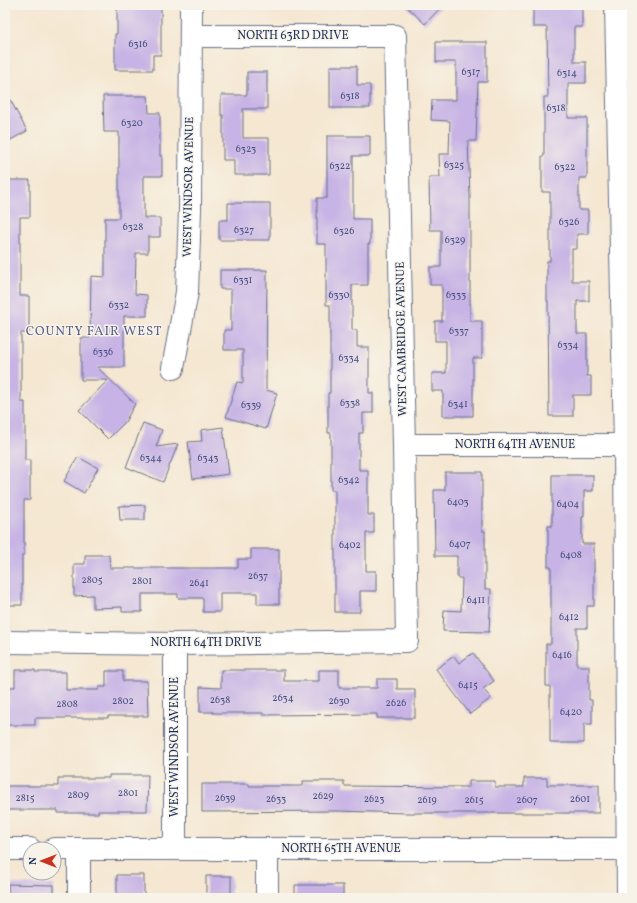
<svg xmlns="http://www.w3.org/2000/svg" width="637" height="903" viewBox="0 0 637 903" font-family="Vollkorn,serif">
	<rect width="100%" height="100%" fill="#f7f3e8"/>
	<filter id="ink" filterUnits="userSpaceOnUse"><feTurbulence type="fractalNoise" baseFrequency=".025" numOctaves="2"/><feDisplacementMap in="SourceGraphic" scale="8" xChannelSelector="R" yChannelSelector="G"/><feConvolveMatrix kernelMatrix="1 2 1 2 8 2 1 2 1" color-interpolation-filters="sRGB"/></filter>
	<filter id="wash" filterUnits="userSpaceOnUse"><feTurbulence type="fractalNoise" baseFrequency=".012" numOctaves="4" result="noise"/><feDisplacementMap in="SourceGraphic" scale="16" xChannelSelector="R" yChannelSelector="G"/><feGaussianBlur stdDeviation="0.9" result="paint"/><feColorMatrix in="noise" values="0 0 0 0 0 0 0 0 0 0 0 0 0 0 0 0 0 1.4 0 .05"/><feComposite in="paint" operator="in"/></filter>
	<g filter="url(#wash)">
		<rect width="100%" height="100%" fill="#f5e7d1"/>
		<g id="blocks">
			<path fill="#c7b3e5" d="M 117,5 L 161,5 L 161,55 L 153,55 L 153,70 L 115,70 L 115,34 L 117,34 Z
				M 405,5 L 443,5 L 425,24 Z
				M 533,5 L 582,5 L 582,27 L 574,27 L 574,62 L 586,62 L 586,83 L 568,83 L 568,118 L 587,118 L 587,178 L 579,178 L 579,210 L 588,210 L 588,234 L 577,234 L 577,249 L 572,249 L 572,281 L 589,281 L 589,301 L 577,301 L 577,334 L 587,334 L 587,376 L 591,376 L 591,395 L 573,395 L 573,416 L 549,416 L 548,301 L 547,301 L 547,261 L 550,261 L 550,192 L 542,192 L 542,156 L 544,156 L 544,97 L 548,97 L 547,27 L 533,27 Z
				M 436,42 L 487,42 L 487,82 L 478,82 L 476,141 L 468,141 L 470,196 L 470,321 L 482,321 L 482,358 L 473,358 L 473,416 L 443,416 L 443,391 L 432,391 L 432,373 L 446,373 L 446,341 L 435,341 L 435,321 L 442,321 L 442,285 L 430,285 L 430,267 L 441,267 L 441,230 L 430,230 L 429,177 L 440,177 L 439,154 L 449,154 L 450,121 L 431,120 L 432,100 L 456,100 L 456,62 L 436,62 Z
				M 330,66 L 357,66 L 357,85 L 370,85 L 370,108 L 330,108 Z
				M 247,72 L 267,72 L 267,109 L 243,109 L 243,138 L 269,138 L 269,175 L 234,175 L 234,160 L 223,160 L 223,115 L 221,115 L 221,95 L 247,95 Z
				M 5,90 L 27,131 L 5,143 Z
				M 103,96 L 148,96 L 149,113 L 160,113 L 160,156 L 162,156 L 162,176 L 144,176 L 144,218 L 160,218 L 160,237 L 148,237 L 148,253 L 136,253 L 135,294 L 147,295 L 147,316 L 124,316 L 124,367 L 97,367 L 135,404 L 125,422 L 108,439 L 79,410 L 108,380 L 81,380 L 81,338 L 90,338 L 91,276 L 105,277 L 105,218 L 119,218 L 119,132 L 104,132 Z
				M 327,136 L 370,136 L 370,156 L 353,156 L 353,219 L 370,219 L 370,244 L 368,244 L 368,285 L 352,285 L 352,330 L 357,330 L 357,347 L 369,347 L 369,393 L 373,393 L 373,413 L 363,413 L 363,433 L 359,433 L 359,470 L 368,470 L 368,515 L 374,515 L 374,533 L 366,533 L 366,571 L 376,571 L 376,591 L 360,591 L 360,612 L 335,612 L 335,490 L 331,490 L 331,433 L 328,433 L 328,393 L 330,393 L 330,305 L 326,305 L 326,244 L 317,244 L 317,198 L 327,198 Z
				M 5,180 L 30,180 L 30,217 L 20,217 L 20,296 L 29,296 L 29,333 L 21,333 L 21,402 L 25,402 L 25,460 L 30,460 L 30,500 L 24,500 L 24,555 L 22,555 L 22,605 L 5,605 Z
				M 228,203 L 270,203 L 270,240 L 219,240 L 219,220 L 228,220 Z
				M 220,270 L 267,270 L 266,390 L 277,393 L 266,429 L 226,417 L 237,382 L 243,383 L 243,350 L 224,350 L 224,330 L 231,330 L 231,289 L 220,289 Z
				M 143,423 L 162,430 L 156,447 L 178,444 L 163,482 L 126,467 Z
				M 223,427 L 229,474 L 193,479 L 188,442 L 202,441 L 201,430 Z
				M 78,457 L 98,468 L 84,493 L 64,481 Z
				M 445,472 L 482,472 L 482,531 L 485,531 L 485,589 L 491,589 L 489,632 L 443,631 L 444,610 L 461,611 L 462,578 L 457,578 L 457,556 L 435,556 L 434,490 L 445,490 Z
				M 552,475 L 593,475 L 593,491 L 584,491 L 584,517 L 582,517 L 582,544 L 594,544 L 594,606 L 587,606 L 587,628 L 577,628 L 577,666 L 589,666 L 589,700 L 592,700 L 592,724 L 584,724 L 584,743 L 550,743 L 550,686 L 546,686 L 546,644 L 551,644 L 551,567 L 548,567 L 548,526 L 552,526 Z
				M 145,505 L 145,520 L 120,520 L 119,506 Z
				M 251,549 L 279,549 L 279,604 L 257,604 L 257,593 L 220,593 L 220,612 L 203,612 L 203,598 L 178,598 L 178,594 L 142,594 L 142,612 L 122,612 L 122,607 L 93,608 L 93,595 L 74,596 L 74,564 L 85,564 L 85,555 L 109,555 L 110,568 L 238,568 L 238,559 L 251,559 Z
				M 473,653 L 494,681 L 483,689 L 491,698 L 470,714 L 436,669 L 454,656 L 459,663 Z
				M 15,670 L 35,670 L 35,672 L 66,672 L 66,690 L 99,690 L 99,687 L 106,687 L 106,671 L 123,671 L 123,681 L 147,681 L 148,716 L 108,716 L 108,718 L 35,718 L 35,725 L 5,725 L 5,687 L 15,687 Z
				M 221,670 L 284,670 L 284,681 L 319,681 L 319,670 L 339,670 L 339,688 L 377,688 L 377,679 L 397,679 L 397,689 L 415,689 L 415,718 L 377,718 L 377,714 L 263,715 L 263,713 L 213,713 L 213,712 L 200,712 L 200,687 L 221,688 Z
				M 109,775 L 148,775 L 147,811 L 98,811 L 98,813 L 58,813 L 58,810 L 5,810 L 5,786 L 58,786 L 58,778 L 109,778 Z
				M 524,778 L 547,778 L 547,785 L 599,785 L 599,813 L 407,813 L 337,811 L 202,812 L 202,784 L 249,784 L 249,786 L 303,786 L 303,781 L 344,781 L 344,786 L 469,787 L 469,781 L 495,781 L 495,787 L 524,787 Z
				M 117,875 L 144,875 L 144,898 L 117,898 Z
				M 206,876 L 231,876 L 231,898 L 206,898 Z
				M 8,884 L 54,885 L 54,898 L 8,898 Z
				M 295,885 L 343,885 L 343,898 L 295,898 Z"/>
		</g>
	</g>
	<g filter="url(#ink)">
		<use href="#blocks" fill-opacity="0" stroke="#676f86" stroke-width="1"/>
		<g fill="none" stroke-linecap="round" stroke-linejoin="round">
			<g stroke="#676f86" stroke-width="24">
				<path id="minor" d="M 616,5 L 625,445 L 628,898
					M 173,368 L 187,292 L 190,210 L 191,5
					M 404,445 L 625,445
					M 5,642 L 175,644 L 407,641 L 404,445 L 395,36 L 191,36
					M 175,644 L 175,849
					M 5,849 L 30,849
					M 54,849 L 628,849
					M 267,849 L 267,898
					M 79,898 L 79,849"/>
			</g>
			<use href="#minor" stroke="#fff" stroke-width="22"/>
		</g>
	</g>
	<g text-anchor="middle" dominant-baseline="central" stroke-width="3" stroke-linejoin="round" paint-order="stroke">
		<g font-size="10" fill="#465080">
			<text x="138" y="44">6316</text>
			<text x="471" y="72">6317</text>
			<text x="567" y="73">6314</text>
			<text x="350" y="96">6318</text>
			<text x="556" y="108">6318</text>
			<text x="132" y="123">6320</text>
			<text x="246" y="149">6323</text>
			<text x="454" y="165">6325</text>
			<text x="340" y="166">6322</text>
			<text x="565" y="167">6322</text>
			<text x="569" y="222">6326</text>
			<text x="133" y="227">6328</text>
			<text x="244" y="230">6327</text>
			<text x="344" y="231">6326</text>
			<text x="455" y="240">6329</text>
			<text x="243" y="280">6331</text>
			<text x="339" y="295">6330</text>
			<text x="456" y="295">6333</text>
			<text x="119" y="305">6332</text>
			<text x="459" y="331">6337</text>
			<text x="568" y="345">6334</text>
			<text x="103" y="352">6336</text>
			<text x="349" y="358">6334</text>
			<text x="350" y="403">6338</text>
			<text x="458" y="404">6341</text>
			<text x="251" y="405">6339</text>
			<text x="151" y="458">6344</text>
			<text x="208" y="458">6343</text>
			<text x="349" y="480">6342</text>
			<text x="458" y="502">6403</text>
			<text x="568" y="504">6404</text>
			<text x="460" y="544">6407</text>
			<text x="350" y="545">6402</text>
			<text x="571" y="555">6408</text>
			<text x="258" y="576">2637</text>
			<text x="92" y="580">2805</text>
			<text x="142" y="581">2801</text>
			<text x="199" y="583">2641</text>
			<text x="476" y="600">6411</text>
			<text x="569" y="617">6412</text>
			<text x="562" y="655">6416</text>
			<text x="468" y="685">6415</text>
			<text x="283" y="698">2634</text>
			<text x="220" y="700">2638</text>
			<text x="123" y="701">2802</text>
			<text x="339" y="701">2630</text>
			<text x="396" y="703">2626</text>
			<text x="67" y="704">2808</text>
			<text x="571" y="712">6420</text>
			<text x="128" y="793">2801</text>
			<text x="78" y="795">2809</text>
			<text x="323" y="796">2629</text>
			<text x="25" y="798">2815</text>
			<text x="225" y="798">2639</text>
			<text x="276" y="799">2633</text>
			<text x="374" y="799">2623</text>
			<text x="580" y="799">2601</text>
			<text x="427" y="800">2619</text>
			<text x="474" y="800">2615</text>
			<text x="527" y="800">2607</text>
		</g>
		<g font-size="12" fill="#1b2f5e" stroke="#f7f3e8">
			<text x="293" y="36">NORTH 63RD DRIVE</text>
			<text transform="translate(189 187) rotate(-89)">WEST WINDSOR AVENUE</text>
			<text transform="translate(402 339) rotate(-91)">WEST CAMBRIDGE AVENUE</text>
			<text x="515" y="445">NORTH 64TH AVENUE</text>
			<text x="206" y="643">NORTH 64TH DRIVE</text>
			<text transform="translate(175 747) rotate(-90)">WEST WINDSOR AVENUE</text>
			<text x="341" y="849">NORTH 65TH AVENUE</text>
		</g>
		<g font-size="13" letter-spacing="1" fill="#575d8d" stroke="#f7f3e8">
			<text x="94" y="332">COUNTY FAIR WEST</text>
		</g>
	</g>
	<rect width="637" height="903" fill="none" stroke="#f7f3e8" stroke-width="20"/>
	<g transform="translate(42 861) rotate(270)"><circle r="19" fill="#f7f3e8" stroke="#9fa5b1"/>
	<path d="M0-3L7 15L0 10L-7 15Z" fill="#c8321e"/>
	<text y="-6" font-size="11" font-weight="bold" text-anchor="middle" fill="#1b2f5e">N</text>
	</g>
</svg>
